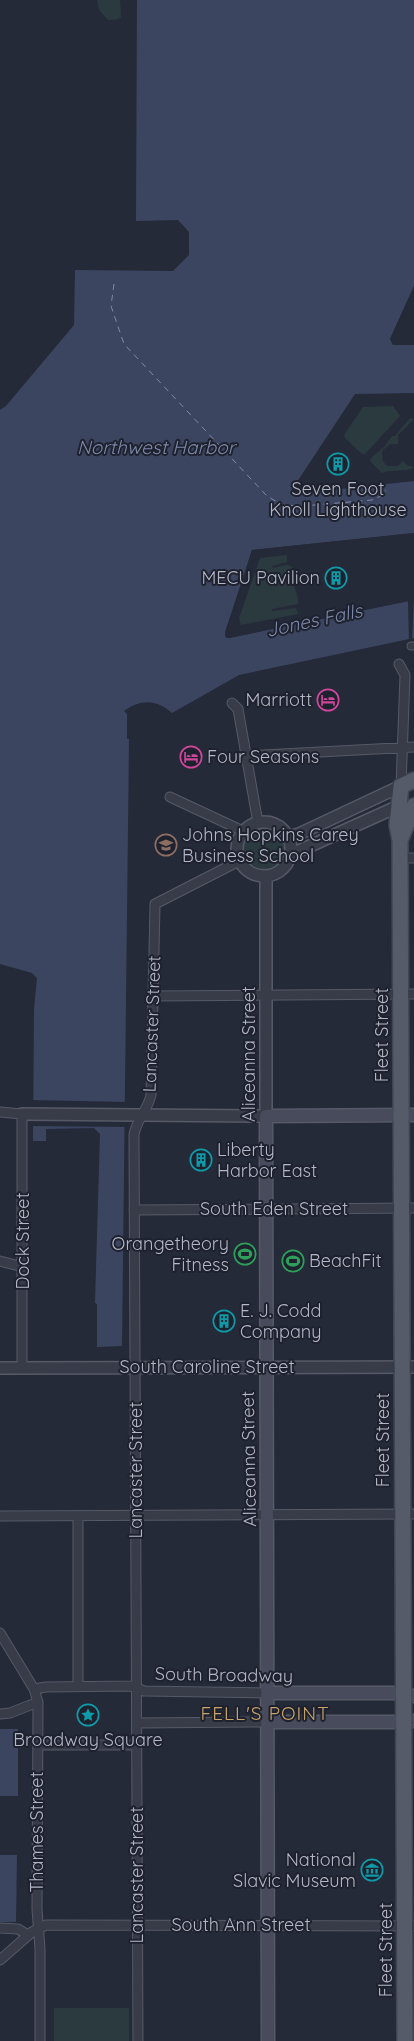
<svg xmlns="http://www.w3.org/2000/svg" width="414" height="2041" viewBox="0 0 414 2041" font-family="Quicksand,sans-serif">
<style>
.green{fill:#2b3a3e}
.water{fill:#3c4560}
.pier{fill:#252a39}
.lines{fill:none;stroke-linecap:round;stroke-linejoin:round}
.ferry{stroke:#7e89aa;stroke-width:1;stroke-dasharray:6 5;stroke-linecap:butt}
.pedestrian-casing{stroke:#565a67;stroke-width:9}
.minor-casing{stroke:#565a67;stroke-width:11}
.tertiary-casing{stroke:#565a67;stroke-width:14}
.secondary-casing{stroke:#565a67;stroke-width:15}
.primary-casing{stroke:#414552;stroke-width:18}
.pedestrian{stroke:#383c49;stroke-width:7}
.minor{stroke:#383c49;stroke-width:9}
.tertiary{stroke:#383c49;stroke-width:11}
.secondary{stroke:#474b5c;stroke-width:12}
.primary{stroke:#565b69;stroke-width:15}
.labels{text-anchor:middle;stroke-width:4;stroke-linejoin:round;paint-order:stroke}
.poi-label{font-size:18px;fill:#b4b7c5;stroke:#1e212e;text-anchor:start}
.street-label{font-size:18px;fill:#b4b7c5;stroke:#1e212e}
.water-label{font-size:19px;font-style:italic;fill:#7e89aa;stroke:#1e212e}
.neighbourhood-label{font-size:19px;letter-spacing:1px;fill:#c8a46c;stroke:#1e212e}
</style>
<rect width="100%" height="100%" fill="#252a39"/>
<path class="green" d="M97,0H120L121,17L118,19L108,20L99,10Z
M393,406L400,416L365,454H362L345,438L344,435L363,407Z
M410,418L414,419L398,435V444H390L382,451L383,461L387,466H398L403,461L408,466H411L414,468C404,472 393,469 382,473L371,462L370,459L385,446L392,436H395Z
M287,555V562L272,566L273,568C280,567 289,561 294,569C289,585 300,593 298,604L272,609V611L296,608L298,614L241,625L239,618L260,558Z
M242 849a22 22 0 1 1 44 0a22 22 0 1 1-44 0Z
M54,2008H129V2041H54Z"/>
<path class="water" d="M137,0H414V286L390,339L393,345H414V393L355,394L291,491L294,494L414,481V533L252,550L225,632L226,638H229L414,600V638L239,675L172,713C157,699 140,699 124,711L127,714V739H129L122,1346L97,1347V1304L95,1303L100,1134L94,1128L46,1129V1141H33L34,1009L37,978L32,973L0,964V410L6,406L74,325L75,270L173,271L189,255V232L178,220L136,221Z
M0,1729H18V1796H0Z
M0,1855H17L16,1922H0Z"/>
<path class="pier" d="M414,286V292L392,340L394,343L414,342V345H393L390,339Z
M414,533V535L254,552L227,632L229,636L414,597L412,640L409,641L408,601L229,638L225,636L252,550Z
M31,1100L128,1102L127,1127L32,1126Z"/>
<g class="lines">
<path class="ferry" d="M114,284L111,306L124,344L267,496L282,505L303,506L372,500L383,495L386,490"/>
<g class="pedestrian-casing">
<path id="pedestrian" d="M411,646H414"/>
</g>
<g class="minor-casing">
<path id="minor" d="M399,664L405,675L401,786
M232,703L238,709L258,823
M246,756L414,747
M170,797L243,831
M400,858H414
M154,996L414,994
M0,1112L22,1114V1368
M134,1210L414,1208
M0,1261L23,1267
M0,1516L414,1514
M78,1516V1686
M0,1633L34,1689L38,1702L37,1909L40,1949V2041
M34,1689L46,1687L131,1686L144,1691L267,1693
M0,1714L10,1713L38,1702
M137,1723L267,1722
M38,1745H137
M0,1928L18,1929L28,1935
M0,1960L32,1932L46,1925L414,1926
M138,2041L134,1135C136,1120 148,1110 151,1095L155,904L239,861"/>
</g>
<g class="tertiary-casing">
<path id="tertiary" d="M237 849a27 27 0 1 1 54 0a27 27 0 1 1-54 0Z
M288,837L299,834L401,786
M290,855L401,805
M22,1114L266,1116V876
M0,1368L414,1367"/>
</g>
<g class="secondary-casing">
<path id="secondary" d="M267,1693H394L414,1696
M267,1722H393L414,1721
M268,2041L266,1116L414,1115"/>
</g>
<g class="primary-casing">
<path id="primary" d="M401,838L414,806
M405,2041L400,840L397,825L401,786L414,780"/>
</g>
<use href="#pedestrian" class="pedestrian"/>
<use href="#minor" class="minor"/>
<use href="#tertiary" class="tertiary"/>
<use href="#secondary" class="secondary"/>
<use href="#primary" class="primary"/>
</g>
<defs>
<g id="building-ring" transform="scale(1.125)"><circle r="9.5" fill="#1e212e" stroke="#0f9aa8" stroke-width="1.5"/><path d="M-4-6H4V6H1V3H-1V6H-4ZM-2.5-4.3h1.7v1.8h-1.7ZM.8-4.3h1.7v1.8H.8ZM-2.5-1h1.7V.8h-1.7ZM.8-1h1.7V.8H.8Z" fill="#0f9aa8"/></g>
<g id="hotel-ring" transform="scale(1.125)"><circle r="9.5" fill="#1e212e" stroke="#d1479c" stroke-width="1.5"/><path d="M-6-4.5h1.5V1H6V5H4.5V3h-9V5H-6ZM-4 0a1.8 1.8 0 1 1 3.6 0ZM.5 0V-2.5h3Q6-2.5 6 0Z" fill="#d1479c"/></g>
<g id="university-ring" transform="scale(1.125)"><circle r="9.5" fill="#1e212e" stroke="#8d6e63" stroke-width="1.5"/><path d="M0-5L7-2L0 1L-7-2ZM-4 1L0 2.5L4 1V4Q0 6-4 4Z" fill="#8d6e63"/></g>
<g id="stadium-ring" transform="scale(1.125)"><circle r="9.5" fill="#1e212e" stroke="#2e9e5b" stroke-width="1.5"/><path d="M0-5a6.5 5 0 1 0 0 10a6.5 5 0 1 0 0-10ZM-3.5-1.8h7v3.6h-7Z" fill="#2e9e5b"/></g>
<g id="sight-ring" transform="scale(1.125)"><circle r="9.5" fill="#1e212e" stroke="#0f9aa8" stroke-width="1.5"/><path d="M0-6L1.8-2.2L6-1.7L2.9 1.2L3.7 5.4L0 3.3L-3.7 5.4L-2.9 1.2L-6-1.7L-1.8-2.2Z" fill="#0f9aa8"/></g>
<g id="museum-ring" transform="scale(1.125)"><circle r="9.5" fill="#1e212e" stroke="#0f9aa8" stroke-width="1.5"/><path d="M0-6L6-3V-2H-6V-3ZM-5-1h2V3h-2ZM-1-1h2V3h-2ZM3-1h2V3H3ZM-6 4H6V6H-6Z" fill="#0f9aa8"/></g>
</defs>
<g fill-rule="evenodd">
<use href="#building-ring" x="338" y="464"/>
<use href="#building-ring" x="336" y="578"/>
<use href="#hotel-ring" x="328" y="700"/>
<use href="#hotel-ring" x="191" y="757"/>
<use href="#university-ring" x="166" y="845"/>
<use href="#building-ring" x="201" y="1160"/>
<use href="#stadium-ring" x="245" y="1254"/>
<use href="#stadium-ring" x="293" y="1261"/>
<use href="#building-ring" x="224" y="1321"/>
<use href="#sight-ring" x="88" y="1715"/>
<use href="#museum-ring" x="372" y="1870"/>
</g>
<g class="labels">
<g class="poi-label">
<text x="338" y="495" text-anchor="middle">Seven Foot<tspan x="338" dy="21">Knoll Lighthouse</tspan></text>
<text x="320" y="584" text-anchor="end">MECU Pavilion</text>
<text x="312" y="706" text-anchor="end">Marriott</text>
<text x="207" y="763">Four Seasons</text>
<text x="182" y="841">Johns Hopkins Carey<tspan x="182" dy="21">Business School</tspan></text>
<text x="217" y="1156">Liberty<tspan x="217" dy="21">Harbor East</tspan></text>
<text x="229" y="1250" text-anchor="end">Orangetheory<tspan x="229" dy="21">Fitness</tspan></text>
<text x="309" y="1267">BeachFit</text>
<text x="240" y="1317">E. J. Codd<tspan x="240" dy="21">Company</tspan></text>
<text x="88" y="1746" text-anchor="middle">Broadway Square</text>
<text x="356" y="1866" text-anchor="end">National<tspan x="356" dy="21">Slavic Museum</tspan></text>
</g>
<g class="street-label">
<text transform="translate(152 1024) rotate(-88)" y="6">Lancaster Street</text>
<text transform="translate(382 1035) rotate(-90)" y="6">Fleet Street</text>
<text transform="translate(249 1054) rotate(-90)" y="6">Aliceanna Street</text>
<text x="274" y="1215">South Eden Street</text>
<text transform="translate(23 1241) rotate(-90)" y="6">Dock Street</text>
<text x="207" y="1373">South Caroline Street</text>
<text transform="translate(383 1440) rotate(-90)" y="6">Fleet Street</text>
<text transform="translate(249 1459) rotate(-91)" y="6">Aliceanna Street</text>
<text transform="translate(136 1470) rotate(-90)" y="6">Lancaster Street</text>
<text transform="translate(224 1675) rotate(1)" y="6">South Broadway</text>
<text transform="translate(37 1832) rotate(-90)" y="6">Thames Street</text>
<text transform="translate(137 1875) rotate(-90)" y="6">Lancaster Street</text>
<text x="241" y="1931">South Ann Street</text>
<text transform="translate(386 1950) rotate(-90)" y="6">Fleet Street</text>
</g>
<g class="water-label">
<text x="156" y="454">Northwest Harbor</text>
<text transform="translate(314 620) rotate(-12)" y="7">Jones Falls</text>
</g>
<g class="neighbourhood-label">
<text x="265" y="1720">FELL'S POINT</text>
</g>
</g>
</svg>
